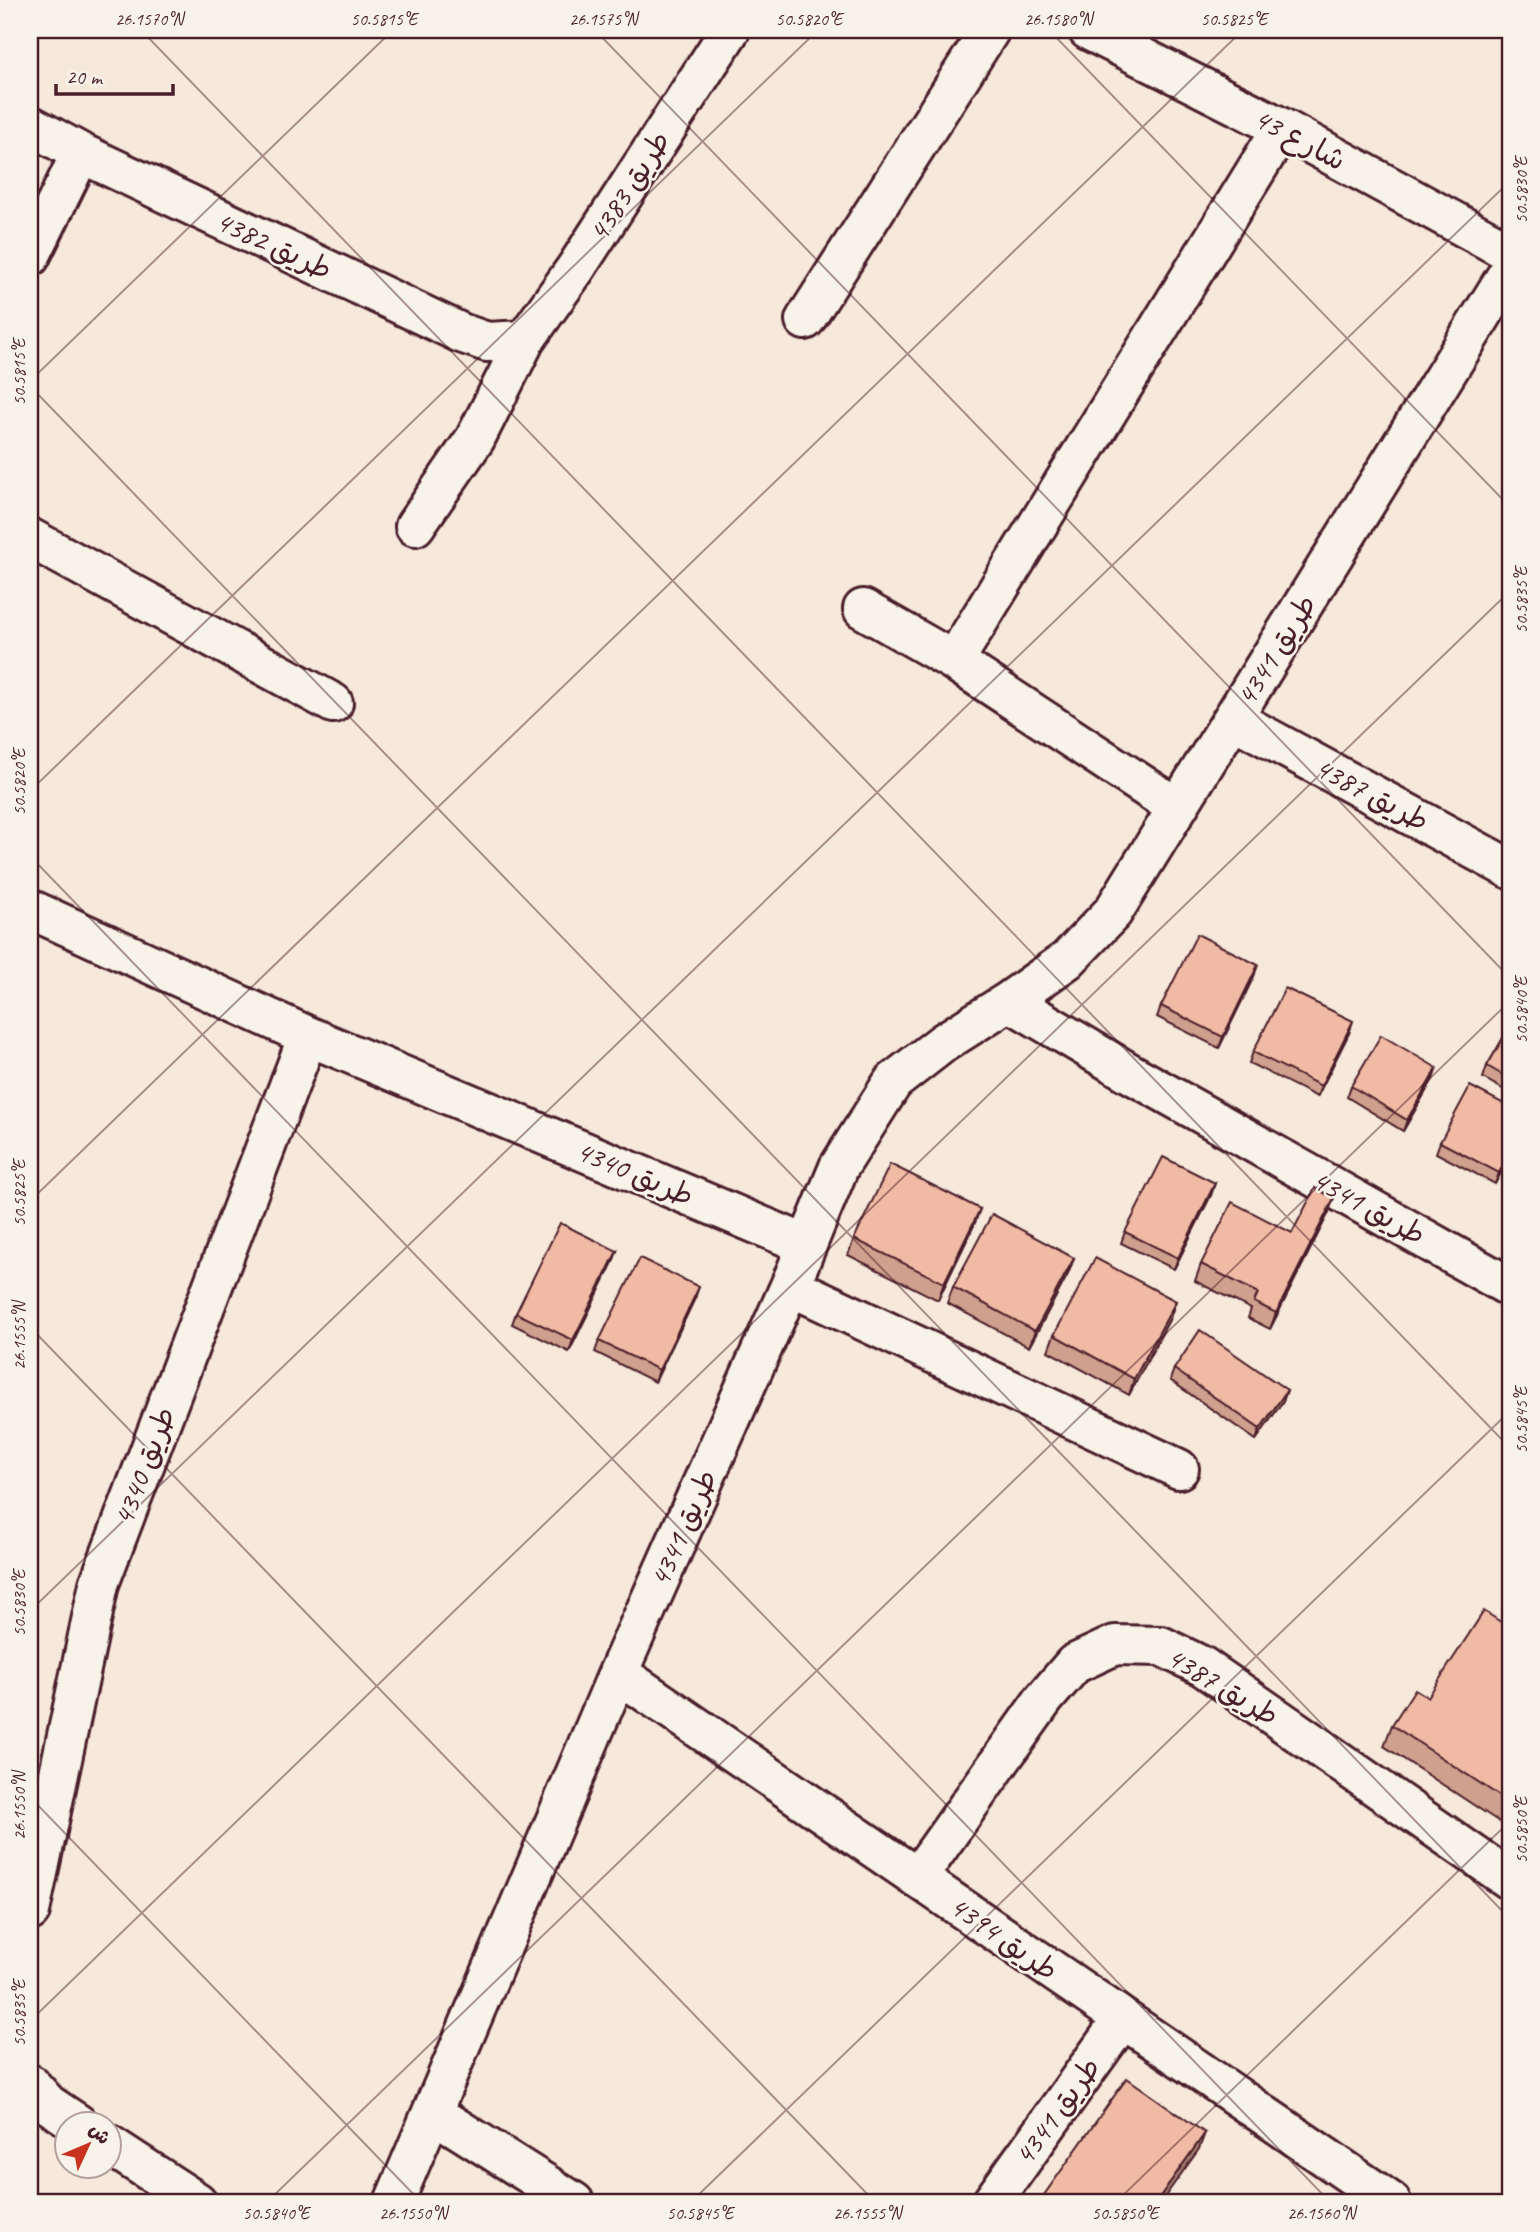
<svg xmlns="http://www.w3.org/2000/svg" width="1540" height="2232" viewBox="0 0 1540 2232" font-family="Caveat,'Playpen Sans Arabic',sans-serif">
<style>
.lines{fill:none;stroke-linecap:round;stroke-linejoin:round}
.street-casing{stroke:#4a1f2b;stroke-width:44}
.street{stroke:#f7f3e8;stroke-width:38}
.wall{fill:#cfa08d;stroke:#4a1f2b;stroke-width:2}
.shaded-wall{fill:#a98273;stroke:#4a1f2b;stroke-width:2}
.building{fill:#f1baa4;stroke:#4a1f2b;stroke-width:2}
.ticks{fill:none;stroke:#4a1f2b;stroke-width:2;stroke-opacity:0.45}
.labels{text-anchor:middle;stroke-width:5;stroke-linejoin:round;paint-order:stroke}
.street-label{font-size:30px;fill:#4a1f2b;stroke:#f7f3e8}
.neatline{fill:none;stroke:#4a1f2b;stroke-width:2.5}
.ticks-label{font-size:18px;text-anchor:middle;fill:#4a1f2b}
</style>
<rect width="100%" height="100%" fill="#f6e8da"/>
<filter id="ink" filterUnits="userSpaceOnUse"><feTurbulence type="fractalNoise" baseFrequency=".0143" numOctaves="2"/><feDisplacementMap in="SourceGraphic" scale="14" xChannelSelector="R" yChannelSelector="G"/><feConvolveMatrix kernelMatrix="1 2 1 2 8 2 1 2 1" color-interpolation-filters="sRGB"/></filter>
<g filter="url(#ink)">
<g class="lines">
<g class="street-casing">
<path id="street" d="M1088,30L1282,128L1510,252
M30,125L81,153L461,333L487,342L525,340
M30,257L81,153
M805,320L990,30
M415,526L475,439L525,340L576,268L730,30
M30,538L333,703
M863,609L954,661L1176,807
M954,661L1282,128
M1233,719L1510,869
M30,909L308,1036L807,1245
M1009,1001L1128,1072L1510,1287
M790,1286L1179,1469
M618,1673L1391,2202
M917,1878L1044,1699L1074,1664L1115,1645L1161,1646L1202,1666L1510,1880
M30,1911L99,1584L308,1036
M30,2084L48,2104L78,2124
M433,2113L574,2202
M108,2144L197,2202
M394,2202L618,1673L790,1286L839,1167L893,1082L943,1043L1009,1001L1067,960L1113,912L1510,270
M992,2202L1122,2020"/>
</g>
<use href="#street" class="street"/>
</g>
<path class="wall" d="M1254,976L1219,1048L1157,1017L1161,1006Z
M1510,1026V1093L1483,1078L1487,1066Z
M1349,1033L1317,1097L1249,1063L1253,1052Z
M1433,1079L1403,1131L1347,1097L1351,1086Z
M1440,1142L1510,1155L1495,1184L1436,1153Z
M1215,1183L1211,1195L1174,1269L1121,1243L1125,1232Z
M980,1209L974,1225L938,1300L848,1255L854,1239Z
M1328,1214L1270,1329L1248,1318L1251,1309L1195,1281L1201,1264L1292,1233Z
M617,1251L613,1262L569,1352L512,1324L516,1313Z
M1074,1258L1068,1274L1029,1347L947,1303L953,1287Z
M695,1298L655,1382L595,1352L599,1341Z
M1170,1318L1129,1395L1048,1351L1054,1335Z
M1174,1369L1287,1390L1283,1401L1256,1440L1170,1380Z
M1510,1628V1829L1384,1746L1392,1725L1428,1697Z"/>
<path class="shaded-wall" d="M1258,965L1254,976L1219,1048L1223,1037Z
M1353,1021L1349,1033L1317,1097L1321,1086Z
M1437,1068L1433,1079L1403,1131L1407,1120Z
M1510,1152V1155L1495,1184L1499,1173Z
M1215,1183L1211,1195L1174,1269L1178,1258Z
M1334,1198L1328,1214L1270,1329L1276,1313Z
M980,1209L974,1225L938,1300L944,1283Z
M617,1251L613,1262L569,1352L573,1340Z
M1074,1258L1068,1274L1029,1347L1035,1331Z
M699,1287L695,1298L655,1382L659,1370Z
M1176,1301L1170,1318L1129,1395L1134,1379Z
M1287,1390L1283,1401L1256,1440L1260,1429Z
M1205,2133L1199,2149L1161,2202H1156Z"/>
<path class="building" d="M1197,934L1258,965L1223,1037L1161,1006Z
M1285,988L1353,1021L1321,1086L1253,1052Z
M1510,1026V1079L1487,1066Z
M1381,1035L1437,1068L1407,1120L1351,1086Z
M1470,1086L1510,1107V1152L1499,1173L1440,1142Z
M1163,1157L1215,1183L1178,1258L1125,1232Z
M890,1164L980,1209L944,1283L854,1239Z
M1315,1188L1334,1198L1276,1313L1254,1302L1258,1293L1201,1264L1232,1202L1292,1233Z
M992,1214L1074,1258L1035,1331L953,1287Z
M560,1223L617,1251L573,1340L516,1313Z
M640,1258L699,1287L659,1370L599,1341Z
M1095,1258L1176,1301L1134,1379L1054,1335Z
M1200,1330L1287,1390L1260,1429L1174,1369Z
M1484,1611L1510,1628V1803L1392,1725L1415,1689L1428,1697Z
M1127,2078L1205,2133L1156,2202H1039Z"/>
</g>
<path class="ticks" d="M141,30L1510,1448M595,30L1510,978M1049,30L1510,507M1504,30L1510,37M30,381L393,30M30,386L1510,1919M30,791L818,30M30,856L1330,2202M30,1201L1243,30M30,1327L875,2202M30,1611L1510,181M30,1797L421,2202M30,2021L1510,591M267,2202L1510,1001M691,2202L1510,1411M1116,2202L1510,1821"/>
<g class="labels">
<g class="street-label">
<text transform="translate(1300 139) rotate(28)" y="10">شارع 43</text>
<text transform="translate(629 186) rotate(-57)" y="10">طريق 4383</text>
<text transform="translate(274 245) rotate(25)" y="10">طريق 4382</text>
<text transform="translate(1276 650) rotate(-58)" y="10">طريق 4341</text>
<text transform="translate(1372 794) rotate(28)" y="10">طريق 4387</text>
<text transform="translate(635 1173) rotate(23)" y="10">طريق 4340</text>
<text transform="translate(1369 1207) rotate(29)" y="10">طريق 4341</text>
<text transform="translate(144 1466) rotate(-69)" y="10">طريق 4340</text>
<text transform="translate(683 1528) rotate(-66)" y="10">طريق 4341</text>
<text transform="translate(1223 1686) rotate(31)" y="10">طريق 4387</text>
<text transform="translate(1004 1938) rotate(35)" y="10">طريق 4394</text>
<text transform="translate(1057 2111) rotate(-54)" y="10">طريق 4341</text>
</g>
</g>
<rect width="1540" height="2232" fill="none" stroke="#f7f3e8" stroke-width="77"/>
<g transform="translate(88 2145) rotate(46)"><circle r="33" fill="#f7f3e8" stroke="#b29e9c" stroke-width="2"/>
<path d="M0-5L12 26L0 18L-12 26Z" fill="#c8321e"/>
<text y="-10" font-size="19" font-weight="bold" text-anchor="middle" fill="#4a1f2b">ش</text>
</g>
<path d="M56 84v10h117v-10" fill="none" stroke="#4a1f2b" stroke-width="3.5"/>
<text x="66" y="84" font-size="21" fill="#4a1f2b" stroke="#f7f3e8" stroke-width="5" paint-order="stroke">20 m</text>
<rect x="38" y="38" width="1464" height="2156" class="neatline"/>
<g class="ticks-label">
<text x="149" y="25">26.1570°N</text>
<text x="384" y="25">50.5815°E</text>
<text x="603" y="25">26.1575°N</text>
<text x="809" y="25">50.5820°E</text>
<text x="1058" y="25">26.1580°N</text>
<text x="1234" y="25">50.5825°E</text>
<text transform="translate(1521 190) rotate(-90)" y="6">50.5830°E</text>
<text transform="translate(19 372) rotate(-90)" y="6">50.5815°E</text>
<text transform="translate(1521 600) rotate(-90)" y="6">50.5835°E</text>
<text transform="translate(19 782) rotate(-90)" y="6">50.5820°E</text>
<text transform="translate(1521 1010) rotate(-90)" y="6">50.5840°E</text>
<text transform="translate(19 1193) rotate(-90)" y="6">50.5825°E</text>
<text transform="translate(19 1336) rotate(-90)" y="6">26.1555°N</text>
<text transform="translate(1521 1420) rotate(-90)" y="6">50.5845°E</text>
<text transform="translate(19 1603) rotate(-90)" y="6">50.5830°E</text>
<text transform="translate(19 1806) rotate(-90)" y="6">26.1550°N</text>
<text transform="translate(1521 1830) rotate(-90)" y="6">50.5850°E</text>
<text transform="translate(19 2013) rotate(-90)" y="6">50.5835°E</text>
<text x="276" y="2219">50.5840°E</text>
<text x="413" y="2219">26.1550°N</text>
<text x="700" y="2219">50.5845°E</text>
<text x="867" y="2219">26.1555°N</text>
<text x="1125" y="2219">50.5850°E</text>
<text x="1321" y="2219">26.1560°N</text>
</g>
</svg>
